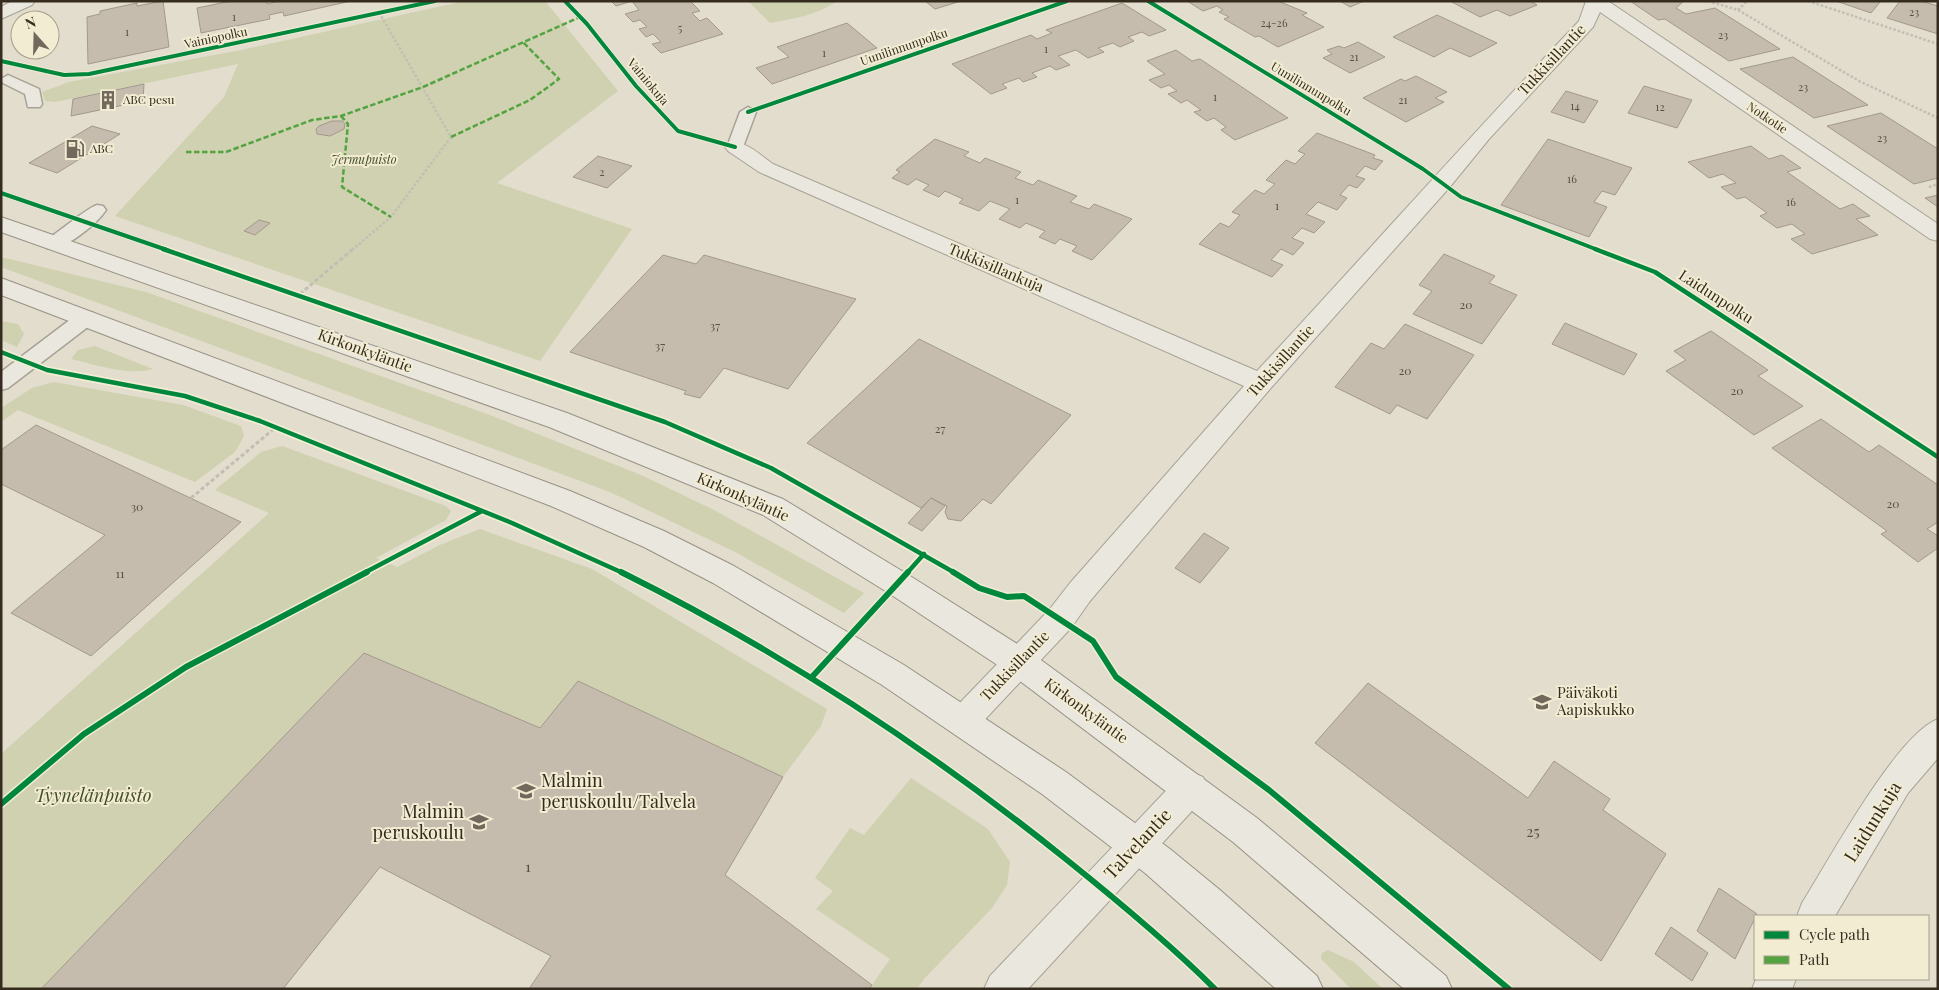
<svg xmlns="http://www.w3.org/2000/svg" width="1939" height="990" viewBox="0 0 1939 990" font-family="'Playfair Display',serif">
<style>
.green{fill:#cfd1b0}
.building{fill:#c5bcae;stroke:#a2998c}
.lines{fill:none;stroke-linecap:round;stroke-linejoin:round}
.service-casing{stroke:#a7a296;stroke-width:3}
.minor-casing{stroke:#a7a296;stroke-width:2}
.tertiary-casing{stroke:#a7a296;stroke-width:2}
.secondary-casing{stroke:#979185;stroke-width:2}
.path-far1{stroke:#c3beb5;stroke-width:2.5;stroke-dasharray:2.5 2;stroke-linecap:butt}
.path{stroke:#c3beb5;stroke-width:3;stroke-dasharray:4 2.5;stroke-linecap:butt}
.service{fill:#eae7de;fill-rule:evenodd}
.minor{fill:#eae7de;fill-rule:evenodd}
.tertiary{fill:#eae7de;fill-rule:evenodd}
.secondary{fill:#eae7de;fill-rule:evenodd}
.quiet{stroke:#53a441;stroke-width:2.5;stroke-dasharray:5.5 2.5;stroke-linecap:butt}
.cycleway-far2-casing{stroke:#f2ecd3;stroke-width:6}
.cycleway-far1-casing{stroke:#f2ecd3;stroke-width:8}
.cycleway-casing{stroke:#f2ecd3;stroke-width:9}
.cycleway-far2{stroke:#00873e;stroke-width:4}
.cycleway-far1{stroke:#00873e;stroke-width:4.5}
.cycleway{stroke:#00873e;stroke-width:6}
.labels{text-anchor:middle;stroke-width:4;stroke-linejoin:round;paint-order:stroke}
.far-number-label{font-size:11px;fill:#594f43}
.far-street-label{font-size:12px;fill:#352b1f;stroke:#f2ecd3}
.far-poi-label{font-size:12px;fill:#352b1f;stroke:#f2ecd3;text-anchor:start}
.far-park-label{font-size:12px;font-style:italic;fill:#424f27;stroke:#f2ecd3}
.number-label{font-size:12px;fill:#594f43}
.street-label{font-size:15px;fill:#352b1f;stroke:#f2ecd3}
.poi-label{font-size:15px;fill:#352b1f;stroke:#f2ecd3;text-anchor:start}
.near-number-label{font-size:15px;fill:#594f43}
.near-poi-label{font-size:18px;fill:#352b1f;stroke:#f2ecd3;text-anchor:start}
.near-park-label{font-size:18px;font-style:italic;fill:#424f27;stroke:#f2ecd3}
.near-street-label{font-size:18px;fill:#352b1f;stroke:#f2ecd3}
</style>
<rect width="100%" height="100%" fill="#e2ddcc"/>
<path class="green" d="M465,1H545L618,91L497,183L632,229L540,361L115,216L224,97L238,64L55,102L45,101L42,92L69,82L241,50Z
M748,1H836V2C816,15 793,19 770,23Z
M1,257L146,292L487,414L641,475L714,510L864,593L844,613L737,553L610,492L1,267Z
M1,321L18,324L24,334L17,347L1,340Z
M95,346L153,369C128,376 96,365 71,359L78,350Z
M54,382L183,405L241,426L244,436L235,452L195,482L18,410L1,422V408L32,388Z
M282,446L446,506L451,511L446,520L376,558L397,567L440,545L480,529L592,569L827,709L821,726L783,777L579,681L540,728L364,653L41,989H1V754L269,513L215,490L261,452Z
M911,778L988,829L1010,862L1007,885L992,908L924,979L917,989H869L890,959L816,909L833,891L815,878L850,828L864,835Z
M1328,950L1354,962L1383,989H1351L1321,959L1322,953Z"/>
<path class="building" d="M163,1L169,47L88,64L87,17L100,14V11L137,3V6Z
M231,1H266L267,4L278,1H351L284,16L283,12L269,15L270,19L201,33L197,8Z
M611,1H690L700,11L692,13L700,21L707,18L723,34L661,53L652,44L661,42L653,34L646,37L639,29L647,27L640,20L633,22L625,14L639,10L632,1L616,6Z
M925,1H961L935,9Z
M1187,1H1278L1307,13L1302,15L1324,27L1278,47L1259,36L1255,37L1224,19L1229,17L1219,12L1223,10L1217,6L1203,11Z
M1340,1H1364L1350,7Z
M1450,1H1530L1537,5L1510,16L1497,10L1480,17Z
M1630,1H1684L1676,8L1686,14L1715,8L1780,49L1729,61L1665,19L1658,20Z
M1836,1H1881L1871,13Z
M1900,1H1921L1938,6V34L1887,18Z
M1122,3L1166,30L1149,36L1142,32L1128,37L1134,41L1120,47L1113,43L1098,48L1104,52L1088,58L1076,50L1058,56L1070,65L1056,70L1050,66L1032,73L1037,77L1023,82L1019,78L1002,84L1007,88L991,94L952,64L1031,35L1037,39L1052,33L1046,30Z
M1437,15L1497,43L1470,57L1450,48L1434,57L1393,37Z
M847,23L877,48L772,84L756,68L789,57L777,47Z
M1358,42L1385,57L1350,73L1323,58L1332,54L1327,50L1339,46L1344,48Z
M1176,50L1192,61L1200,59L1288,118L1235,140L1221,130L1226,127L1214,118L1207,121L1194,112L1201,110L1187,100L1181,103L1168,94L1177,91L1169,85L1161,88L1149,80L1165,74L1147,61Z
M1793,57L1868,105L1814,118L1740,69Z
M1416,76L1447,92L1435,98L1444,102L1406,122L1363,98L1401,79L1405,81Z
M144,84L143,101L71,116L73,99Z
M1644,86L1692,100L1677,128L1628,113Z
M1566,91L1598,101L1584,123L1551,112Z
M1881,113L1938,149V178L1914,184L1827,126Z
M332,121H342L345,124L344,129L330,136L317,134L316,129L319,126Z
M92,126L120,134L57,173L29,163Z
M1317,133L1375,155L1373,158L1383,161L1375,170L1365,166L1356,176L1365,179L1357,188L1349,185L1340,195L1347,198L1337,210L1318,202L1306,214L1325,222L1314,233L1302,228L1292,238L1304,243L1293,255L1281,249L1271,260L1283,265L1272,277L1199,244L1220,223L1229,227L1240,215L1232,212L1255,190L1264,194L1275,184L1266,180L1286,160L1295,164L1305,154L1298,151Z
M935,139L969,152L964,156L980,163L985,158L1021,172L1015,178L1033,185L1038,180L1077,196L1070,202L1089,209L1094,204L1132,219L1092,260L1072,251L1077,246L1060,239L1055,244L1039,237L1045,231L1026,223L1020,228L999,219L1010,209L990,201L979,211L959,203L963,199L945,191L939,197L923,190L929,185L916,179L908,185L892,178L900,172L896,170Z
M1548,139L1632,168L1615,195L1602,191L1594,202L1607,207L1589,237L1501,205Z
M1751,146L1769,159L1782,155L1801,168L1787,172L1840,209L1853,204L1870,216L1856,219L1878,235L1812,254L1791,239L1805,234L1792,224L1777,228L1760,216L1767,213L1745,197L1737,199L1721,187L1736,183L1723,174L1709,178L1688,162Z
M598,156L632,166L607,188L573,177Z
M1938,195V207L1925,198Z
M259,220L270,223L255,235L244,231Z
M1444,254L1495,276L1489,283L1517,295L1482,344L1413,314L1432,291L1419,285Z
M663,255L696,264L704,255L856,299L788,389L724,368L700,398L684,394L686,391L570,352Z
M1565,323L1637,354L1624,375L1552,344Z
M1405,324L1474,355L1427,419L1397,405L1390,414L1335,387L1371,343L1384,349Z
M1711,331L1768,370L1758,376L1803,406L1754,435L1666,371L1686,360L1674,351Z
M919,339L1071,415L991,504L983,499L961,521L948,519L945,512L947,506L931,498L921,508L807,443Z
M1821,419L1869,452L1879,445L1938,485V522L1927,529L1938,536V548L1918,562L1881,534L1887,531L1772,448Z
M36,425L241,522L91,656L11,613L105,535L1,484V450Z
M931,498L945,506L922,531L908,523Z
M1204,533L1229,548L1200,583L1175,568Z
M364,653L540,728L578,681L783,777L725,875L872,985L869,989H529L551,956L380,867L283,989H41Z
M1368,683L1528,798L1554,761L1610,799L1603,810L1666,854L1601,961L1315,743Z
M1719,888L1757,914L1735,959L1697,931Z
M1671,927L1708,953L1692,981L1655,954Z"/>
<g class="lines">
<g class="service-casing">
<path id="service" d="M8,75L39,89L42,104L40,107H28L25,94L3,83L1,79Z
M748,107L756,112L743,147L741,151H729L727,147L740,112Z
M97,205L103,206L106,210C97,224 63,252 47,248L44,244L47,240C57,233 89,207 97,205Z
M86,311L93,313L96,318L93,323L8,388L1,390V372L79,313Z"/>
</g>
<g class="minor-casing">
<path id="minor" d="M1586,1H1608L1938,224V241L1930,239L1600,12L1593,27L1489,139L1449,188L1270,389L1090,601L1071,628L975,730L964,735L953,730L948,720L953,710L1049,610L1070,583L1244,386L759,172L728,151L725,147L728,143C744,139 760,155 773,164L1257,371C1365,255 1470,136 1579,21Z
M1938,719V758L1908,793L1835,916H1797L1802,903C1828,862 1896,735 1938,719Z
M1191,772L1203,777L1208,788L1203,799L1028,989H984L990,976L1179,777Z
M1756,979H1796L1792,989H1752Z"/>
</g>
<g class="tertiary-casing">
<path id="tertiary" d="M12,1H35L32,5L1,19V7Z"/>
</g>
<g class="secondary-casing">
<path id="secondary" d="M1,217L567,413L783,499L907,574L1030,652L1257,818L1446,976L1452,989H1404L1233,842L1008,672L887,592L763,515L549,427L1,232Z
M1,278L570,491L664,531L734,566L904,665L1066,772L1170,849L1220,890L1317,976L1323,989H1276L1145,873L1042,794L882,685L713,583L644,547L551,506L1,295Z"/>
</g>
<path class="path-far1" d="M1708,1L1738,10L1859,81L1938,118
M1808,1L1938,44
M1738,10L1747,1
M1929,187L1938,184
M352,250L391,217L451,137L380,14"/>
<path class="path" d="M300,294L353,249
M191,498L275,428"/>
<use href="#service" class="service"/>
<use href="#minor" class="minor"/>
<use href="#tertiary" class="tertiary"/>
<use href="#secondary" class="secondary"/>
<path class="quiet" d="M341,116L348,124L342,187L391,217
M451,137L530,100L559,79L523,42
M186,152H226L312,120L341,116L423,87L580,17"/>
<g class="cycleway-far2-casing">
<path id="cycleway-far2" d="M565,1L587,24L636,86L678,131L735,147
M1148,1L1423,169L1461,197L1598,250
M1,61L64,75L89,74L435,1
M748,112L1067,1
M1,193L167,250"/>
</g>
<g class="cycleway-far1-casing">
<path id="cycleway-far1" d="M163,249L665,422L771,468L955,573
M1595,249L1655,272L1938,457
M1,352L47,370L185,396L260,421L512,523L623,573
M364,573L482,511
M907,573L924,554"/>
</g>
<g class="cycleway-casing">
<path id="cycleway" d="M621,572C780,651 928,748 1067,860C1118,901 1169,943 1215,989
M953,572L979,588L1007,597L1024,596L1093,641L1116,677L1269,790L1509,989
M811,678L908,572
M1,804L84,734L186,667L367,572"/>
</g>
<use href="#cycleway-far2" class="cycleway-far2"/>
<use href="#cycleway-far1" class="cycleway-far1"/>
<use href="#cycleway" class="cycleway"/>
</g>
<defs>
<g id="building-bare" transform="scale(1.5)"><path d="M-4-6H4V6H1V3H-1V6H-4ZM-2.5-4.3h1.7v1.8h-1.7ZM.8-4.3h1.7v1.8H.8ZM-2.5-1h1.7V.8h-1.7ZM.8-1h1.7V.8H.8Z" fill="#72695c" stroke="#f2ecd3" stroke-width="2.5" paint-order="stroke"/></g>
<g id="fuel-bare" transform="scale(1.5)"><path d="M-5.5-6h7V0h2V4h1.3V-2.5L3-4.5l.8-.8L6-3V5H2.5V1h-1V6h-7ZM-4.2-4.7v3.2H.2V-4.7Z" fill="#72695c" stroke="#f2ecd3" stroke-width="2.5" paint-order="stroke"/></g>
<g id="school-bare" transform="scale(1.5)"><path d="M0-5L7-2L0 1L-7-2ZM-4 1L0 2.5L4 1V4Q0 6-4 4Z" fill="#72695c" stroke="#f2ecd3" stroke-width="2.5" paint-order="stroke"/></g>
</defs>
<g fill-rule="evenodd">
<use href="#building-bare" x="108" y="100"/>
<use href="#fuel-bare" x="75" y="149"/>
<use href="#school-bare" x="1542" y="702"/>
<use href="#school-bare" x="526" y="791"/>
<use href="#school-bare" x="479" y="822"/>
</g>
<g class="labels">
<g class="far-number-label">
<text x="1914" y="16">23</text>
<text x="234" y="21">1</text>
<text x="1274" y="27">24-26</text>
<text x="680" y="32">5</text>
<text x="127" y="36">1</text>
<text x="1723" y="39">23</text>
<text x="1046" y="53">1</text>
<text x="824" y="57">1</text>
<text x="1354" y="61">21</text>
<text x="1803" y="91">23</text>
<text x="1215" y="101">1</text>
<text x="1403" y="104">21</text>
<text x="1575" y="110">14</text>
<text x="1660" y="111">12</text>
<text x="1882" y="142">23</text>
<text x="602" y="176">2</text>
<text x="1572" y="183">16</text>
<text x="1017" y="204">1</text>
<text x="1791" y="206">16</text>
<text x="1277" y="210">1</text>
</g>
<g class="far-street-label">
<text transform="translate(216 38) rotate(-12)" y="4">Vainiopolku</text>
<text transform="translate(904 47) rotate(-19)" y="4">Uunilinnunpolku</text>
<text transform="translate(648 82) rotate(50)" y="4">Vainiokuja</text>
<text transform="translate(1311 89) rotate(31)" y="4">Uunilinnunpolku</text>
<text transform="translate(1767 118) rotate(34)" y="4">Notkotie</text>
</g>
<g class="far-poi-label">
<text x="123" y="104">ABC pesu</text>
<text x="90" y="153">ABC</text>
</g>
<g class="far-park-label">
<text x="364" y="164">Jermupuisto</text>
</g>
<g class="number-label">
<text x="1466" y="309">20</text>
<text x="715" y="330">37</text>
<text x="660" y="350">37</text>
<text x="1405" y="375">20</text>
<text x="1737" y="395">20</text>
<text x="940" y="433">27</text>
<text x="1893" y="508">20</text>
<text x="137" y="511">30</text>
<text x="120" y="578">11</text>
</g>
<g class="street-label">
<text transform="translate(1552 60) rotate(-47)" y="5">Tukkisillantie</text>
<text transform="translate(996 268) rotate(23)" y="5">Tukkisillankuja</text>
<text transform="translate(1716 297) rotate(33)" y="5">Laidunpolku</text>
<text transform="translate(365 351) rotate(20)" y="5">Kirkonkyläntie</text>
<text transform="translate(1281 361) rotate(-48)" y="5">Tukkisillantie</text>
<text transform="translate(743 497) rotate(24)" y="5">Kirkonkyläntie</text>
<text transform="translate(1015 666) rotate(-46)" y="5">Tukkisillantie</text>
<text transform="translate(1086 711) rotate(36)" y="5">Kirkonkyläntie</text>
</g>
<g class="poi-label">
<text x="1557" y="698">Päiväkoti<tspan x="1557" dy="17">Aapiskukko</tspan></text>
</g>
<g class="near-number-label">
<text x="1533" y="837">25</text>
<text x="528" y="872">1</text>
</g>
<g class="near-poi-label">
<text x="541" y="787">Malmin<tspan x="541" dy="21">peruskoulu/Talvela</tspan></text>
<text x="464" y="818" text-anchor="end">Malmin<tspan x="464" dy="21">peruskoulu</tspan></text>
</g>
<g class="near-park-label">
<text x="93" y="802">Tyynelänpuisto</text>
</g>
<g class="near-street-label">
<text transform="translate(1873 822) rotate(-58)" y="6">Laidunkuja</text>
<text transform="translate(1138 844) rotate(-47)" y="6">Talvelantie</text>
</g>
</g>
<rect width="1939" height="990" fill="none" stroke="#352b1f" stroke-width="5"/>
<rect x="1754" y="915" width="175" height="65" fill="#f2ecd3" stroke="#a69f8b"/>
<rect x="1764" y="931" width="25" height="8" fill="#00873e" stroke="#a69f8b"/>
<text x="1799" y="940" font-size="15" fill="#352b1f">Cycle path</text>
<rect x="1764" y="956" width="25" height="8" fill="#53a441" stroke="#a69f8b"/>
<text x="1799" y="965" font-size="15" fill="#352b1f">Path</text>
<g transform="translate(35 35) rotate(340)"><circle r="24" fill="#f2ecd3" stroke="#a69f8b"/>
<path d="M0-4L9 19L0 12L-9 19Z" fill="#72695c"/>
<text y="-8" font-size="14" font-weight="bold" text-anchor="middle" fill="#352b1f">N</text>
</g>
</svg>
